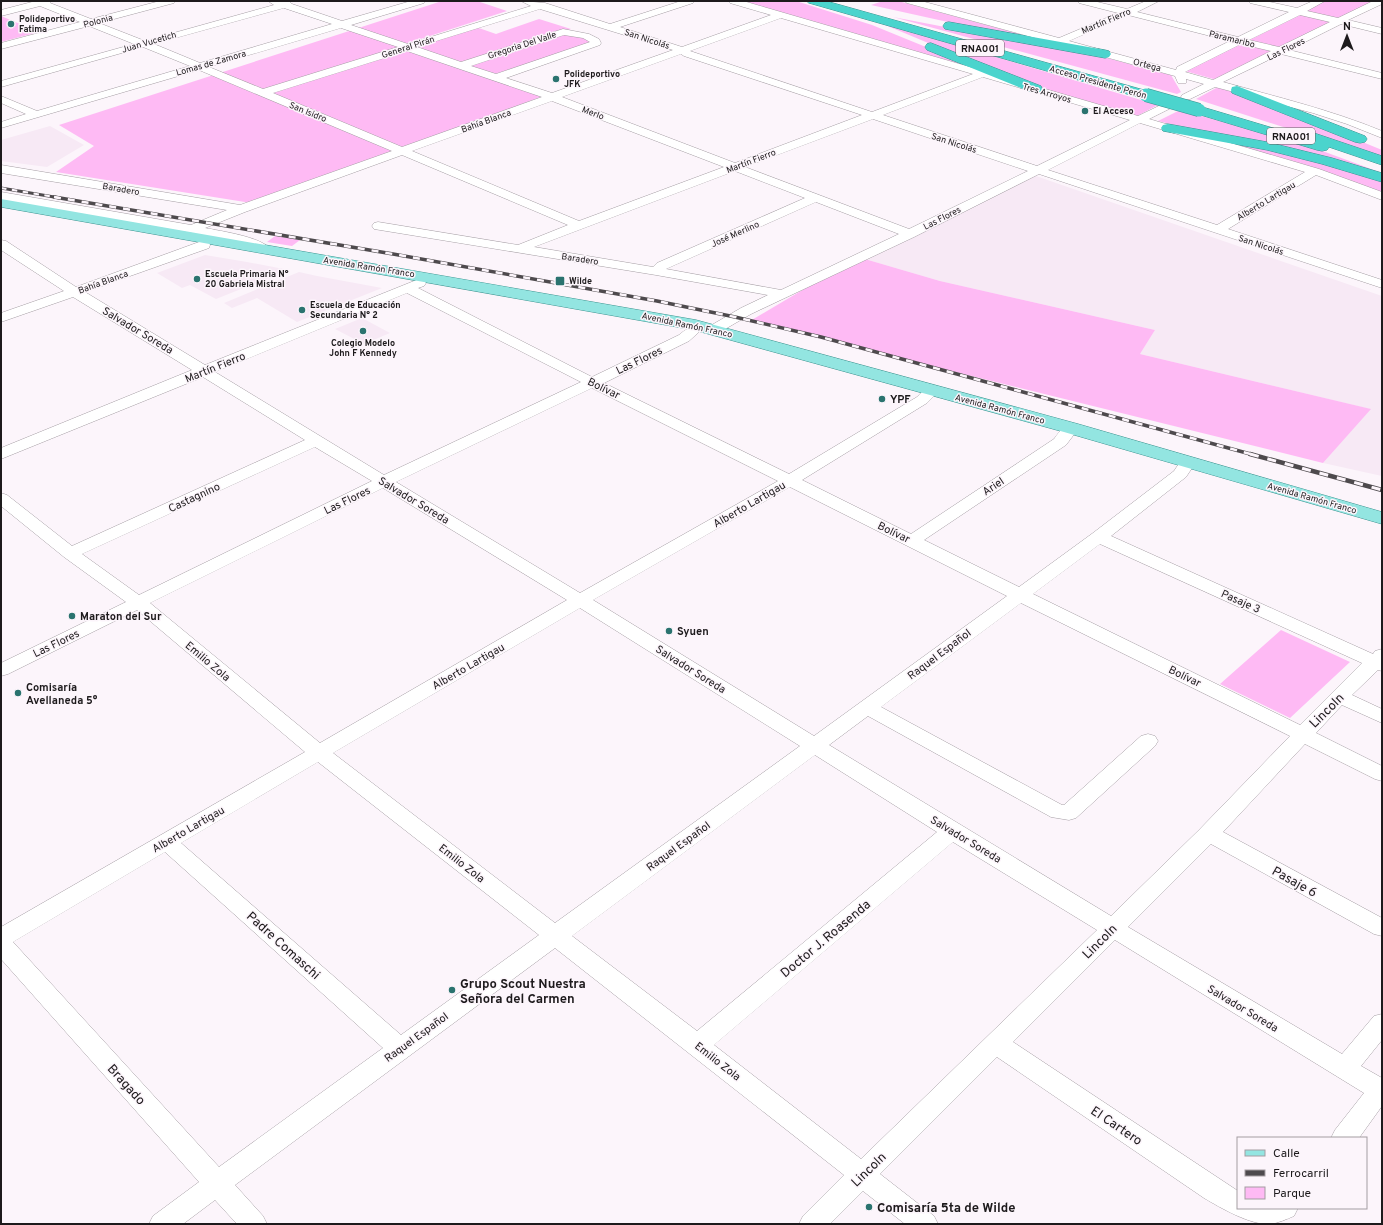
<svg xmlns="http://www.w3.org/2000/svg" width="1383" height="1225" viewBox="0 0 1383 1225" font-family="Overpass,sans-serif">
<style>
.built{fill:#f7e9f5}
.green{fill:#febaf4}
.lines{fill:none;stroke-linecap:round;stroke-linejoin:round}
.minor-casing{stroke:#a59ea4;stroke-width:1}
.major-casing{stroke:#3b938f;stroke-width:1}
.highway-casing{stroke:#3b938f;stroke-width:1}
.minor{fill:#fff;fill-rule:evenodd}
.major{fill:#93e5e1;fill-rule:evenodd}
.highway{fill:#4bd4cd;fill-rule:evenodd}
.rail-far2-casing{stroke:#4e4a4d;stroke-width:3}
.rail-far1-casing{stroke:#4e4a4d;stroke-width:3.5}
.rail-casing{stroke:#4e4a4d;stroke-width:4.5}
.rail-far2{stroke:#fcf5fb;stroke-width:2;stroke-dasharray:5.5;stroke-linecap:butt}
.rail-far1{stroke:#fcf5fb;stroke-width:2.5;stroke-dasharray:7;stroke-linecap:butt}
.rail{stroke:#fcf5fb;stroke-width:3;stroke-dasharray:9;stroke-linecap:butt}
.highway-bridge-casing{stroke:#3b938f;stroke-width:14;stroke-linecap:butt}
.highway-bridge{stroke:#4bd4cd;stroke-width:13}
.poi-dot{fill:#2a736f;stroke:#fcf5fb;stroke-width:1.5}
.labels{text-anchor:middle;stroke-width:3;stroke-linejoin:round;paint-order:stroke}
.far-poi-label{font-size:9px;font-weight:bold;fill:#1d1a1c;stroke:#fcf5fb;text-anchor:start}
.far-street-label{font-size:9px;fill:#1d1a1c;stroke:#fcf5fb}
.shield{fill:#fcf5fb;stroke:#605c5f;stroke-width:1}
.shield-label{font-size:10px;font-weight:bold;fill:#1d1a1c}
.street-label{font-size:11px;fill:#1d1a1c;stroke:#fcf5fb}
.poi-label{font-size:11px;font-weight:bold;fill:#1d1a1c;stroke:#fcf5fb;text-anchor:start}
.near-street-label{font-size:13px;fill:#1d1a1c;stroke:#fcf5fb}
.near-poi-label{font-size:13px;font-weight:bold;fill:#1d1a1c;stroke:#fcf5fb;text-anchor:start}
</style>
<rect width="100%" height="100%" fill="#fcf5fb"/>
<path class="built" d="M50,126L84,145L47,167L1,161V140Z
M1033,175L1382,296V476L1323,463L1370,409L1140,354L1155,330L940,281L858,257Z
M205,255L247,262L289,270L216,299L190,285L182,288L157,273Z
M299,272L317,276L382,288L297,322L257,298L232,308L224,303Z
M362,318L390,333L364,344L335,329Z"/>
<path class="green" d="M442,1H477L507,11L402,45L546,95L257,204L56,172L94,146L59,125Z
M740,1H796L872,25L997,76Z
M883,1H898L1046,41L1039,42L871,5Z
M1326,1H1374L1339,19L1306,11Z
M1302,14L1335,22L1281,49L1247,41Z
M1,16L39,32L1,42Z
M893,17L1107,58L1171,75L1181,92L1177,94Z
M539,19L571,29L461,63L415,46L476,27L496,34Z
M878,22L1158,105L1137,116L1031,86Z
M562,34L583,37L591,43L495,74L468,66Z
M1241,43L1273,51L1217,80L1185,71Z
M1218,87L1246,94L1382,150V159L1196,99Z
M1180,110L1309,146L1382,173V176L1158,121Z
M1222,141L1276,150L1382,181V193Z
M275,236L300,240L292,246L267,242Z
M858,257L940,281L1155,330L1140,354L1371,409L1323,463L750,321Z
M1281,630L1350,662L1290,718L1220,684Z"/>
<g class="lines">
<g class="minor-casing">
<path id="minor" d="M31,1H52L50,3L91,19L160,1H176L174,3L99,23L145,41L274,5L268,1L290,2L292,4L342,21L411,1H426L424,3L351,25L408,44L531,6L521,1L545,3L610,24L681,1H695L693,3L620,27L682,47L771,15L730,3L728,1H743L1138,116L1165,103H1173L1174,105L1173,107L1149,119L1319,169L1382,192V200L1316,175L1228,229L1382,280V288L1039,174L914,237L751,314L720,332L715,333L710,332L708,329L710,326L741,308L768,295L656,275L374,229L372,226L374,223L378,222L518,245L568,225L402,155L245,212L205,228C220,231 262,237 270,249L269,252L264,253L244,244L192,233L1,200V192L191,225L227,210L1,173V165L240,205L392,151L199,70L1,128V122L26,114L1,103V96L37,111L190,66L143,47L1,87V81L134,44L89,26L1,49V43L80,22L40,6L1,16V10L32,2ZM284,8L332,24L200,63L154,44ZM540,9L673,50L552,93L506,78L600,45L601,43L599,39L589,34L563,29L461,62L417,47ZM781,18L973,74L872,112L690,51ZM341,28L398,47L263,89L209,67ZM564,35L583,38L590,42L496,74L471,66ZM407,51L542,97L402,147L273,93ZM681,54L684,56L862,115L735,163L562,97ZM983,77L1130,120L1037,166L883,115ZM552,101L724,167L579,221L412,151ZM873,119L1028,171L909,229L745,167ZM1140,123L1305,172L1217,225L1048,170ZM735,171L805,198L657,263L653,267L534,247ZM816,202L899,234L781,290L666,269Z
M905,1H921L1059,38L1118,13L1079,3L1077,1H1093L1127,9L1146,1H1159L1137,12L1238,37L1289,12L1250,3L1248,1H1265L1297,8L1313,1H1325L1307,11L1338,18L1373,1H1382V4L1348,20L1382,28V34L1341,24L1289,50L1382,73V79L1281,54L1223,82C1277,97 1331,110 1382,131V138L1347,124L1313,113L1215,87L1190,99H1182L1181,97L1182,95L1204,84L1186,79V83H1178L1175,76L907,3ZM1128,15L1230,41L1177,67L1176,70L1069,41ZM1300,15L1330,22L1279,47L1249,40ZM1241,44L1271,51L1213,80L1185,72Z
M1,240L6,241L76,287L199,242H209L210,245L209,248L85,292L205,365L419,279L424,280L426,283L424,286L418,288L592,377L679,335C685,330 689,327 697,329L699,332L689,341L604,383L789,474L917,397C924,390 928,384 938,387L940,390L927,403L802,480L911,534L1054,439C1061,430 1065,422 1076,425L1079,428L1066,445L924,540L1019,587L1093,533L1174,471L1182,459L1188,457L1194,459L1196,462L1186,477L1111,536L1373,654L1375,651L1382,649V671L1378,670L1352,695L1382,709V723L1342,705L1316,733L1382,766V781L1375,779L1305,744L1223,832L1382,918V936L1374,934L1211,844L1128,927L1342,1054L1374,1016L1382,1014V1040L1361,1066L1382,1078V1106L1359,1138H1331L1335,1130L1364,1093L1115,940L1013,1042L1238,1191V1208H1298L1294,1216C1287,1219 1278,1223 1270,1224C1250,1225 1221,1208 1204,1198L997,1057L880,1174L934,1216L938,1224H905L863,1191L830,1224H799L803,1216L844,1175L555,948L235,1185L263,1216L267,1224H237L215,1200L183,1224H149L153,1216L199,1182L1,959V927L305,752L137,610L8,674L1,676V663L126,602L64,557L1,506V493L7,495L72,546L305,440L203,377L1,459V448L192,370L73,297L1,322V313L64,291L1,250ZM407,293L581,382L384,475L215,372ZM592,388L778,481L580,593L396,482ZM315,447L372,481L139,595L82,554ZM790,487L1007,596L814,736L593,600ZM383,488L567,600L320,743L150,603ZM1100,544L1362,663L1300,725L1033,594ZM1021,603L1290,736L1199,830L1111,916L829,745L868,716L1051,817L1069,820L1076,818L1155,746L1158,741L1155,736L1148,734L1141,736L1064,805H1062L881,707ZM580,608L800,746L555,923L333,753ZM815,755L937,832L697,1031L572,936ZM318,762L539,935L401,1035L181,843ZM953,842L1097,930L861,1159L714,1045ZM165,852L383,1048L219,1167L13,942Z"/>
</g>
<g class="major-casing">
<path id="major" d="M1,199L696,320L1078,424L1382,512V524L1064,432L694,330L1,207Z"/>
</g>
<g class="highway-casing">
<path id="highway" d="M807,1H826L1151,92L1153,95L1151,98H1141L809,3Z
M949,22L1105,50L1109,51L1111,54L1109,57L1105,58L945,29L943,26L945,23Z
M931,43L1041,86L1042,89L1041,92H1031L927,50L925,47L927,44Z
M1237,86L1365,136L1367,139L1365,142L1360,143L1355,142L1232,93L1231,90L1232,87Z
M1199,106L1303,137L1304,133L1309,132L1314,133L1382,156V165L1329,147L1327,150L1322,151L1317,150L1194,113L1192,110L1194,107Z
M1168,124L1267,142L1332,158L1382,173V182L1322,164L1267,150L1163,131L1161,128L1163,125Z"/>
</g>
<use href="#minor" class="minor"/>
<use href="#major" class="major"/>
<use href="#highway" class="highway"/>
<g class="rail-far2-casing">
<path id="rail-far2" d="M1,188L60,198"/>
</g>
<g class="rail-far1-casing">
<path id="rail-far1" d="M54,197L393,254L657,301L735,317L821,337L1254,455"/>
</g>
<g class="rail-casing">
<path id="rail" d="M1250,454L1382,490"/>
</g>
<use href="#rail-far2" class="rail-far2"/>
<use href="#rail-far1" class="rail-far1"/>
<use href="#rail" class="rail"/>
<g class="highway-bridge-casing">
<path id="highway-bridge" d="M1146,95L1199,110"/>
</g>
<use href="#highway-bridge" class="highway-bridge"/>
</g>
<g class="poi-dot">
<circle cx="11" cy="24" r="4"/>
<circle cx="556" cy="79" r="4"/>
<circle cx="1085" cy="111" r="4"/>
<circle cx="197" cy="279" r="4"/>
<rect x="555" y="276" width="10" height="10" rx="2"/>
<circle cx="302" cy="310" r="4"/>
<circle cx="363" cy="331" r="4"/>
<circle cx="882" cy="399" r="4"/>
<circle cx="72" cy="616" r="4"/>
<circle cx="669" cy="631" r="4"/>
<circle cx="18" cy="693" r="4"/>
<circle cx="452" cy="990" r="4"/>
<circle cx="869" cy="1207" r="4"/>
</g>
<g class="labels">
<g class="far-poi-label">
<text x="19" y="22">Polideportivo<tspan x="19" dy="10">Fatima</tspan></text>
<text x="564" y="77">Polideportivo<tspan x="564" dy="10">JFK</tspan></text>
<text x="1093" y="114">El Acceso</text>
<text x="205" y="277">Escuela Primaria N°<tspan x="205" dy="10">20 Gabriela Mistral</tspan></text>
<text x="569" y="284">Wilde</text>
<text x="310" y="308">Escuela de Educación<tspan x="310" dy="10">Secundaria N° 2</tspan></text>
<text x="363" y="346" text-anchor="middle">Colegio Modelo<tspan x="363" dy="10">John F Kennedy</tspan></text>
</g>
<g class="far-street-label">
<text transform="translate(98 21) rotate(-15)" y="3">Polonia</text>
<text transform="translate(1106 21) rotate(-23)" y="3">Martín Fierro</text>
<text transform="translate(647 39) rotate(18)" y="3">San Nicolás</text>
<text transform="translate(1232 39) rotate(14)" y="3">Paramaribo</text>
<text transform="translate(149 42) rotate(-16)" y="3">Juan Vucetich</text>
<text transform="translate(522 45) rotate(-18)" y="3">Gregoria Del Valle</text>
<text transform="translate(408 47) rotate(-18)" y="3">General Pirán</text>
<text transform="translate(1286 49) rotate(-26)" y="3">Las Flores</text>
<text transform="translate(211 63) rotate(-16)" y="3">Lomas de Zamora</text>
<text transform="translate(1147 65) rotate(15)" y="3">Ortega</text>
<text transform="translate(1098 82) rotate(16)" y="3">Acceso Presidente Perón</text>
<text transform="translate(1047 93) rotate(16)" y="3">Tres Arroyos</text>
<text transform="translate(308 112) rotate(22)" y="3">San Isidro</text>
<text transform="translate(593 113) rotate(21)" y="3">Merlo</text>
<text transform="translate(486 121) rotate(-20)" y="3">Bahía Blanca</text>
<text transform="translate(954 143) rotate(18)" y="3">San Nicolás</text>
<text transform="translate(751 161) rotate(-21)" y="3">Martín Fierro</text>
<text transform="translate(121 189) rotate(10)" y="3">Baradero</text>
<text transform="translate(1266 201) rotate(-31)" y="3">Alberto Lartigau</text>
<text transform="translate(942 218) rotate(-27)" y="3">Las Flores</text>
<text transform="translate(735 234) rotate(-24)" y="3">José Merlino</text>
<text transform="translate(1261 245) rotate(18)" y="3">San Nicolás</text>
<text transform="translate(580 259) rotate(9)" y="3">Baradero</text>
<text transform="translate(369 267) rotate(9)" y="3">Avenida Ramón Franco</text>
<text transform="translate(103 282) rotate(-20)" y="3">Bahía Blanca</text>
<text transform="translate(687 325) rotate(12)" y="3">Avenida Ramón Franco</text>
<text transform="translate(1000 409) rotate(15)" y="3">Avenida Ramón Franco</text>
<text transform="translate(1312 498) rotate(16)" y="3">Avenida Ramón Franco</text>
</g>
<g class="shield">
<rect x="956" y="40" width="48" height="16" rx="3"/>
<rect x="1267" y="128" width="48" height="16" rx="3"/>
</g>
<g class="shield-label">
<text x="980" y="52">RNA001</text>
<text x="1291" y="140">RNA001</text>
</g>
<g class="street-label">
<text transform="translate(138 330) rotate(31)" y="4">Salvador Soreda</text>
<text transform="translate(639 360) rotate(-26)" y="4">Las Flores</text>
<text transform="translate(215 367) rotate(-22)" y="4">Martín Fierro</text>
<text transform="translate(604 388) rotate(26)" y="4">Bolívar</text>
<text transform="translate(993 486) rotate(-34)" y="4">Ariel</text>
<text transform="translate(194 497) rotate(-25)" y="4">Castagnino</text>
<text transform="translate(347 500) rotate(-26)" y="4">Las Flores</text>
<text transform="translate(414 500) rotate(31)" y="4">Salvador Soreda</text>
<text transform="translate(749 504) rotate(-30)" y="4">Alberto Lartigau</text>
<text transform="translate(894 532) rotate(26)" y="4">Bolívar</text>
<text transform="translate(1241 601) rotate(24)" y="4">Pasaje 3</text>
<text transform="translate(56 643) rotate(-26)" y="4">Las Flores</text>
<text transform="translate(939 654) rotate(-37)" y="4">Raquel Español</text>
<text transform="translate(208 661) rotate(40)" y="4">Emilio Zola</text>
<text transform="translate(468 666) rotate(-30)" y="4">Alberto Lartigau</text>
<text transform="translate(691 669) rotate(32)" y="4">Salvador Soreda</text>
<text transform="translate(1185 676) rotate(26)" y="4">Bolívar</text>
<text transform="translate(188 829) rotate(-30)" y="4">Alberto Lartigau</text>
<text transform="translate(966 839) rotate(31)" y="4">Salvador Soreda</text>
<text transform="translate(678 846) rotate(-36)" y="4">Raquel Español</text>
<text transform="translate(462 863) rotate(38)" y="4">Emilio Zola</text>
<text transform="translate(1243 1008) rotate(31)" y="4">Salvador Soreda</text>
<text transform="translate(416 1037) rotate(-36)" y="4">Raquel Español</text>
<text transform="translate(718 1061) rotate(38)" y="4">Emilio Zola</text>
</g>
<g class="poi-label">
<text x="890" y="403">YPF</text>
<text x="80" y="620">Maraton del Sur</text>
<text x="677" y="635">Syuen</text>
<text x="26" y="691">Comisaría<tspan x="26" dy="13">Avellaneda 5°</tspan></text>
</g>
<g class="near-street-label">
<text transform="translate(1326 710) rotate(-45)" y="5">Lincoln</text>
<text transform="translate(1295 881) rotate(29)" y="5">Pasaje 6</text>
<text transform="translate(825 938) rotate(-40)" y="5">Doctor J. Roasenda</text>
<text transform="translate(1099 941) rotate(-45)" y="5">Lincoln</text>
<text transform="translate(284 945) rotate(42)" y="5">Padre Comaschi</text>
<text transform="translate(127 1084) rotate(48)" y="5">Bragado</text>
<text transform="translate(1117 1125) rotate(34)" y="5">El Cartero</text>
<text transform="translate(868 1169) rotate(-44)" y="5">Lincoln</text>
</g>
<g class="near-poi-label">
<text x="460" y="988">Grupo Scout Nuestra<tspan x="460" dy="15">Señora del Carmen</tspan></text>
<text x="877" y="1212">Comisaría 5ta de Wilde</text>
</g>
</g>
<rect width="1383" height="1225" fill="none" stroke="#1d1a1c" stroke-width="4"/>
<rect x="1237" y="1137" width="130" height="72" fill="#fcf5fb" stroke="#a39da2"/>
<rect x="1245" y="1150" width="20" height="6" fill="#93e5e1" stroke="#a39da2"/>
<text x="1273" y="1157" font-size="12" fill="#1d1a1c">Calle</text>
<rect x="1245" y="1170" width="20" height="6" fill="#4e4a4d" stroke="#a39da2"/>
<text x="1273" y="1177" font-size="12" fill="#1d1a1c">Ferrocarril</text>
<rect x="1245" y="1187" width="20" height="12" fill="#febaf4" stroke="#a39da2"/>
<text x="1273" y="1197" font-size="12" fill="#1d1a1c">Parque</text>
<g transform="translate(1347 36)" stroke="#fcf5fb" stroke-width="3" paint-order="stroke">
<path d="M0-3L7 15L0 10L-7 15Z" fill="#1d1a1c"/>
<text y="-6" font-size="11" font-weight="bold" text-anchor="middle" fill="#1d1a1c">N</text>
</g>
</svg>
